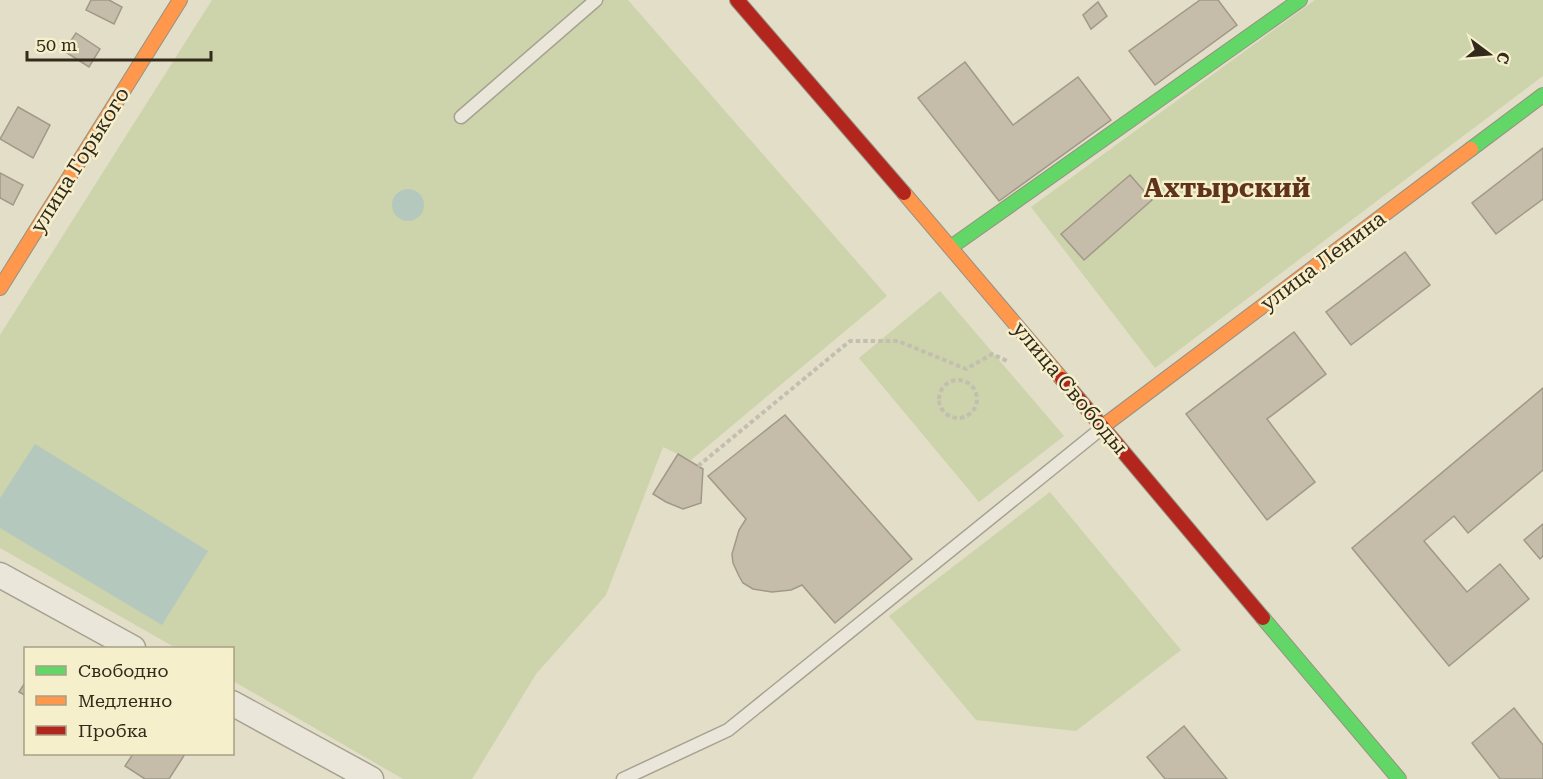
<svg xmlns="http://www.w3.org/2000/svg" width="1543" height="779" viewBox="0 0 1543 779" font-family="'Roboto Serif',serif">
<style>
.green{fill:#cdd3aa}
.water{fill:#b4c8be}
.building{fill:#c5bca9;stroke:#a19988;stroke-width:1.5}
.lines{fill:none;stroke-linecap:round;stroke-linejoin:round}
.lane-casing{stroke:#a6a292;stroke-width:15}
.street-casing{stroke:#a6a292;stroke-width:27}
.fast-casing{stroke:#969182;stroke-width:16}
.slow-casing{stroke:#969182;stroke-width:16}
.jam-casing{stroke:#969182;stroke-width:16}
.path{stroke:#c2bfb1;stroke-width:4;stroke-dasharray:4.5 3;stroke-linecap:butt}
.lane{stroke:#eae7da;stroke-width:12}
.street{stroke:#eae7da;stroke-width:24}
.fast{stroke:#63d668;stroke-width:14}
.slow{stroke:#ff974d;stroke-width:14}
.jam{stroke:#b3261e;stroke-width:14}
.labels{text-anchor:middle;stroke-width:5;stroke-linejoin:round;paint-order:stroke}
.street-label{font-size:21px;fill:#342a1b;stroke:#f5efcc}
.district-label{font-size:27px;font-weight:bold;fill:#60331b;stroke:#f5efcc}
</style>
<rect width="100%" height="100%" fill="#e2dec8"/>
<path class="green" d="M212,0H628L887,296L691,460L663,447L606,595L536,674L472,779H403L233,681L232,648H176L0,548V335Z
M1315,0H1543V76L1155,368L1031,207Z
M940,291L1064,436L979,502L859,358Z
M1050,492L1181,650L1076,731L976,720L889,616Z"/>
<path class="water" d="M392 205a16 16 0 1 1 32 0a16 16 0 1 1-32 0Z
M35,444L208,551L162,625L0,528V498Z"/>
<path class="building" d="M91,0H109L122,7L114,24L86,10Z
M1200,0H1218L1237,25L1155,85L1129,51Z
M1098,2L1107,16L1091,29L1083,15Z
M76,33L100,49L89,67L64,51Z
M965,62L1013,125L1078,77L1111,120L999,201L918,98Z
M18,107L50,125L33,158L0,139Z
M1543,148V199L1496,234L1472,203Z
M0,173L23,185L13,205L0,198Z
M1130,175L1152,200L1084,260L1061,234Z
M1405,252L1430,285L1351,345L1326,312Z
M1294,332L1326,374L1267,419L1315,482L1267,520L1186,414Z
M1543,388V470L1468,533L1454,516L1424,541L1467,592L1500,564L1529,599L1449,666L1352,548Z
M785,415L912,559L835,623L802,585L791,590L772,592L753,589L743,583L739,576L733,563L732,554L739,530L746,519L708,476Z
M678,454L703,469L701,503L683,509L666,502L653,494Z
M1543,524V556L1540,559L1524,540Z
M26,681V696L19,692Z
M1514,708L1543,745V779H1500L1472,743Z
M1184,726L1227,779H1165L1147,757Z
M133,754H185L169,779H145L125,766Z"/>
<g class="lines">
<g class="lane-casing">
<path id="lane" d="M461,117L596,0
M623,779L728,730L1102,428"/>
</g>
<g class="street-casing">
<path id="street" d="M0,575L133,648
M232,703L371,779"/>
</g>
<g class="fast-casing">
<path id="fast" d="M1471,149L1543,95
M951,247L1300,0
M1263,618L1399,779"/>
</g>
<g class="slow-casing">
<path id="slow" d="M904,193L1062,379
M0,288L180,0
M1102,427L1471,149"/>
</g>
<g class="jam-casing">
<path id="jam" d="M737,0L904,193
M1062,379L1263,618"/>
</g>
<path class="path" d="M939 399a19 19 0 1 1 38 0a19 19 0 1 1-38 0Z
M698,466L850,341H898L966,369L992,354L1007,361L1008,360"/>
<use href="#lane" class="lane"/>
<use href="#street" class="street"/>
<use href="#fast" class="fast"/>
<use href="#slow" class="slow"/>
<use href="#jam" class="jam"/>
</g>
<g class="labels">
<g class="street-label">
<text transform="translate(80 160) rotate(-58)" y="7">улица Горького</text>
<text transform="translate(1323 261) rotate(-37)" y="7">улица Ленина</text>
<text transform="translate(1070 388) rotate(50)" y="7">улица Свободы</text>
</g>
<g class="district-label">
<text x="1227" y="197">Ахтырский</text>
</g>
</g>
<rect x="24" y="647" width="210" height="108" fill="#f5efcc" stroke="#a8a085" stroke-width="1.5"/>
<rect x="36" y="666" width="30" height="9" fill="#63d668" stroke="#a8a085" stroke-width="1.5"/>
<text x="78" y="677" font-size="18" fill="#342a1b">Свободно</text>
<rect x="36" y="696" width="30" height="9" fill="#ff974d" stroke="#a8a085" stroke-width="1.5"/>
<text x="78" y="707" font-size="18" fill="#342a1b">Медленно</text>
<rect x="36" y="726" width="30" height="9" fill="#b3261e" stroke="#a8a085" stroke-width="1.5"/>
<text x="78" y="737" font-size="18" fill="#342a1b">Пробка</text>
<g transform="translate(1489 54) rotate(106)" stroke="#f5efcc" stroke-width="4.5" paint-order="stroke">
<path d="M0-4.5L10 22L0 15L-10 22Z" fill="#342a1b"/>
<text y="-9" font-size="16" font-weight="bold" text-anchor="middle" fill="#342a1b">С</text>
</g>
<path d="M27 51v9h184v-9" fill="none" stroke="#342a1b" stroke-width="3"/>
<text x="36" y="51" font-size="18" fill="#342a1b" stroke="#f5efcc" stroke-width="4.5" paint-order="stroke">50 m</text>
</svg>
